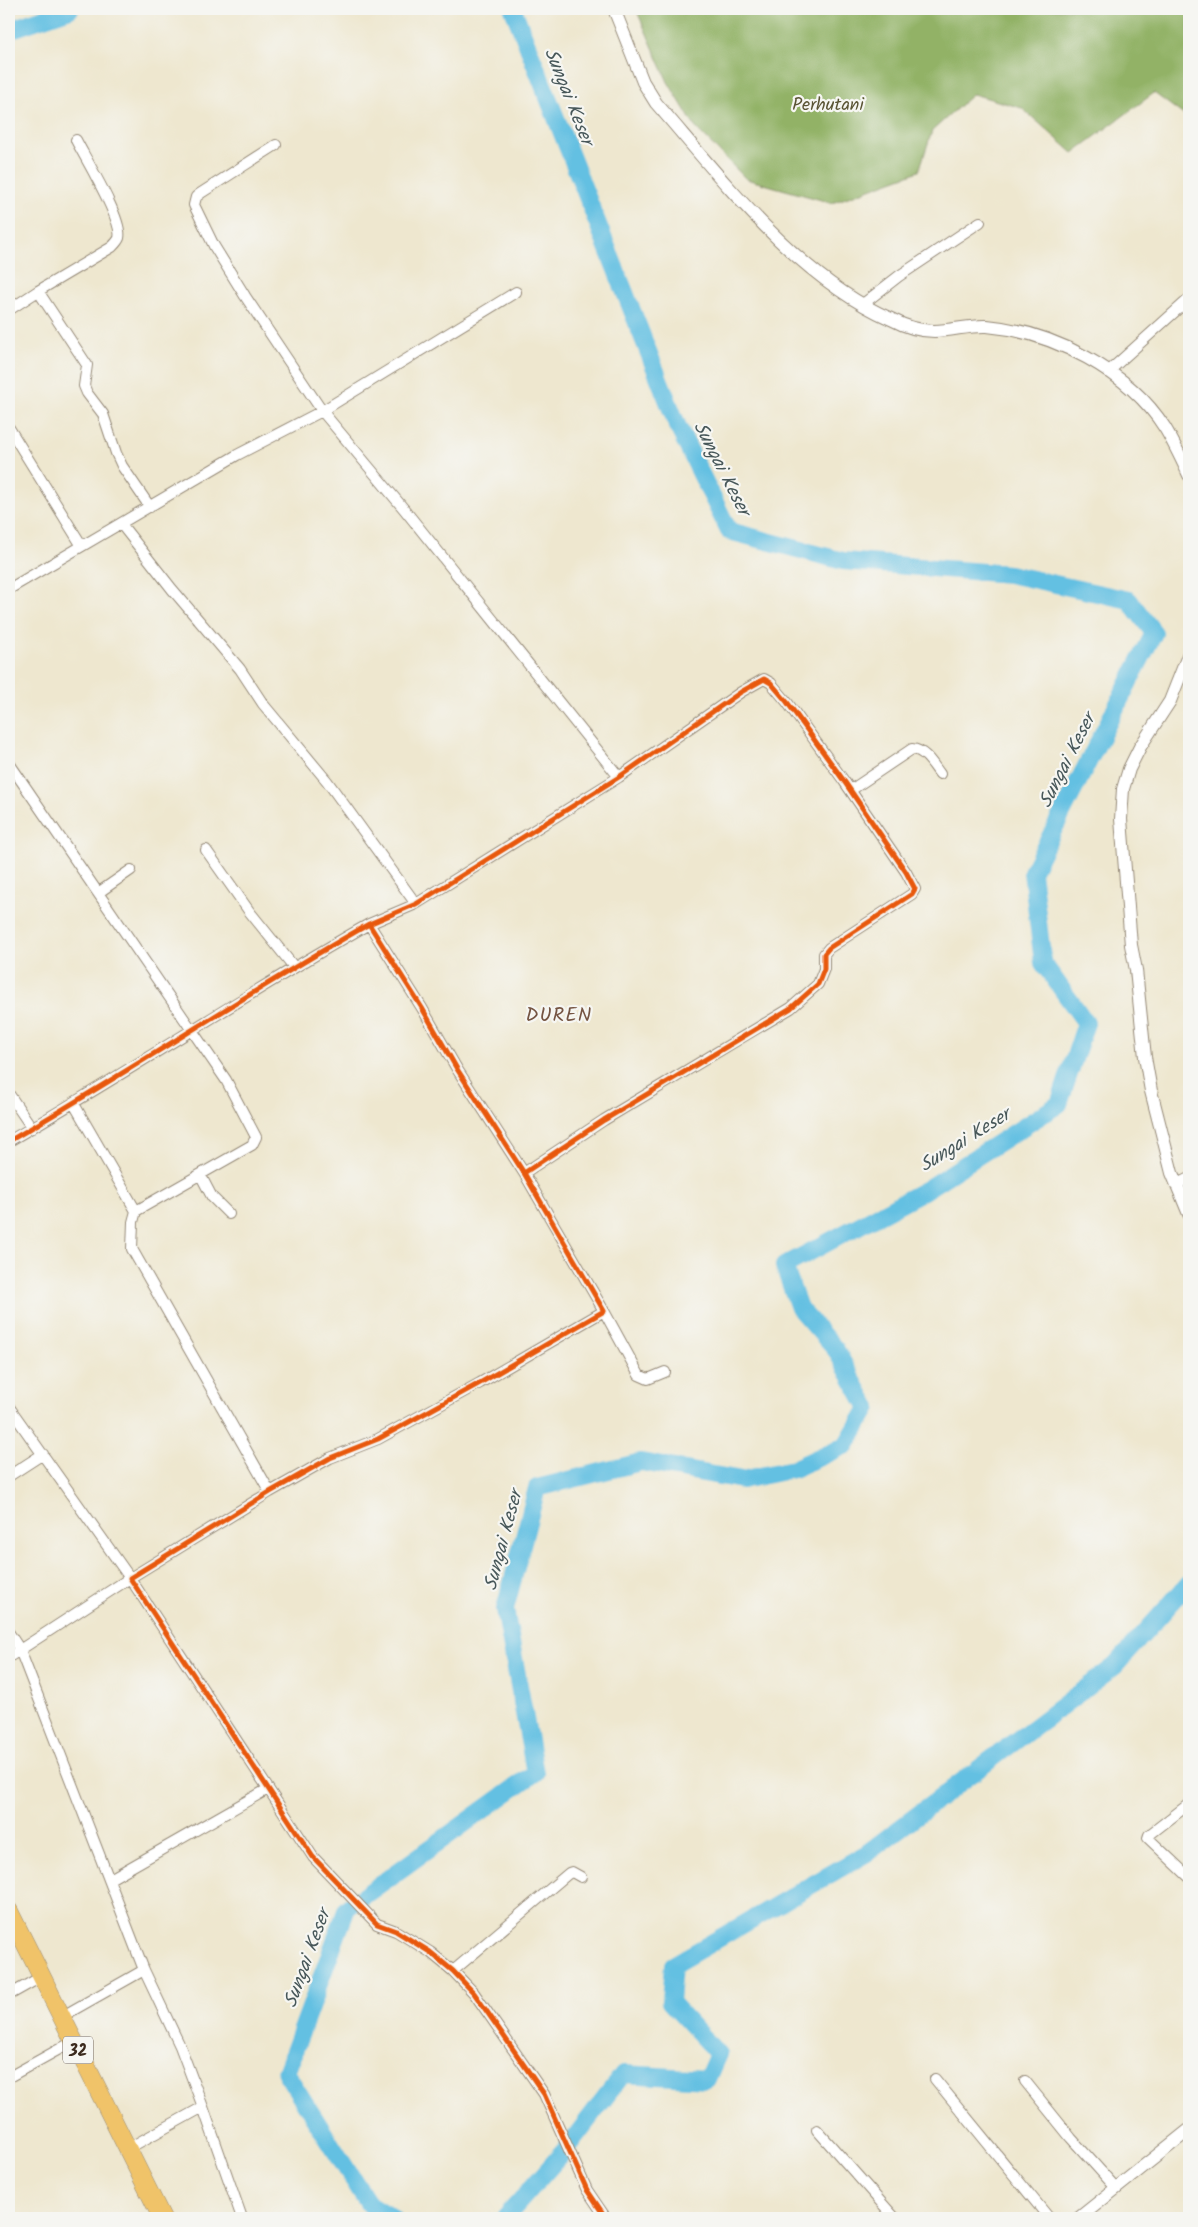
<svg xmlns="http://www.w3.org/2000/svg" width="1198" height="2227" viewBox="0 0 1198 2227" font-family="Kalam,sans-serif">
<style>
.forest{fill:#92b266;stroke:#666e42}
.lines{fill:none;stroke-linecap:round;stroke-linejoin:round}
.river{stroke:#64c0e2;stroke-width:18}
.minor-casing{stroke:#948876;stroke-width:12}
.tertiary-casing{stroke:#948876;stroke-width:14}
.trunk-casing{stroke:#948876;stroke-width:19}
.minor{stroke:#fff;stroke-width:10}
.tertiary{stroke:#fff;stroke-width:12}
.trunk{stroke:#f0c369;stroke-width:18}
.cycleway-casing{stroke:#f6f6f2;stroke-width:8}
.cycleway{stroke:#e8590c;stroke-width:5}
.labels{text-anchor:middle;stroke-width:4.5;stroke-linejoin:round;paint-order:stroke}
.shield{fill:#f6f6f2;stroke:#73675e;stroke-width:1}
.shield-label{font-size:16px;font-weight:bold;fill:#3b2a1e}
.park-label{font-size:18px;fill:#5a5434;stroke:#f6f6f2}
.water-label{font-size:19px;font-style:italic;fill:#475759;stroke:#f6f6f2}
.quarter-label{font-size:20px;letter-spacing:1px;fill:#755442;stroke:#f6f6f2}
</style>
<rect width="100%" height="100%" fill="#f6f6f2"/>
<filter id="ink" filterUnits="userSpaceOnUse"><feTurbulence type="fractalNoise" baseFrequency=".02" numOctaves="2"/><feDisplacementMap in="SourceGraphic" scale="10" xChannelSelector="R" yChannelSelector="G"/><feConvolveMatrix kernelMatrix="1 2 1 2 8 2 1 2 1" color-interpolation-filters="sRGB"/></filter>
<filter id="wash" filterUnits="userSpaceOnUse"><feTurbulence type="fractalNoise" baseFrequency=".0096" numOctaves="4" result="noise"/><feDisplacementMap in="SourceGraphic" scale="20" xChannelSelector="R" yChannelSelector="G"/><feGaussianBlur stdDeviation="1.12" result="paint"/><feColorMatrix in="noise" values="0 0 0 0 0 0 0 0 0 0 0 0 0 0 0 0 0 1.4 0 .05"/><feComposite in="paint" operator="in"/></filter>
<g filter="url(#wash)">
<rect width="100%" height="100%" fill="#eee7cf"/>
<path class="forest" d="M636,9H1189V119L1154,93L1073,153L1022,108L973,94L932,131L919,171L832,203L746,179L695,127L668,82Z"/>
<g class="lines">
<path class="river" d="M9,30L70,9
M392,2218L368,2203L286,2073L347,1908L535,1773L505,1609L537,1488L641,1462L742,1480L793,1469L846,1445L868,1408L836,1350L799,1308L784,1266L925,1190L1059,1104L1086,1023L1043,963L1032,872L1154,633L1129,600L1009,574L843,561L729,531L678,427L513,9
M505,2218L565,2150L623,2074L707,2079L718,2054L670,2002L673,1965L867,1853L1115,1666L1189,1583"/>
</g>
</g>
<g filter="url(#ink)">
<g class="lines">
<g class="minor-casing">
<path id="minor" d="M276,145L201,193L196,197L194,205L214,246L245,296L322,411L516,292
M38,291L112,247C114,245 118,241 119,238C124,221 85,158 76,140
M863,304L899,276L980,222
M9,310L38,291L87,365L84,386L87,393L103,414L116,453L122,466L150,507
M1108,372L1189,299
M9,428L82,546
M121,524L172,589L240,669L263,704L327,781L416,904
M9,589L237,455L322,411L404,509L619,777
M9,763L226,1080L256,1137L252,1145L136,1211
M851,790L912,749C925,750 933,765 940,774
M206,850L249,911L294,967
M98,893L131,870
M369,924L416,904L619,777L741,692L764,679L771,683L787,702L844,781L906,872L915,889L912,894L829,948L824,954V969L818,984L791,1008L604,1120L524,1173
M9,1094L32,1128
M74,1104L136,1211L133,1222L132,1249L270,1492
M9,1141C130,1071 247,993 369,924L422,1008L457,1069L524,1173L604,1311L480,1383L378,1439L330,1458L270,1492L130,1578L313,1857L377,1924L396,1931L430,1952L453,1971L474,1993L544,2094L587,2190L606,2218
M201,1176L212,1197L229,1214
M1177,1184L1189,1178
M604,1311L639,1375L648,1379L665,1372
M9,1407L130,1578L9,1657
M9,1476L43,1454
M9,1633L20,1650L144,1970L180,2046L203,2107L127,2149
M1189,1804L1149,1835L1148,1838L1189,1877
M110,1879L268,1789
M453,1971L569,1873L572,1872L581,1877
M9,1995L41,1977
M61,2017L144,1970
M9,2077L74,2041
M935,2079L1049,2218
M1025,2081L1071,2138L1116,2188
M203,2107L242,2218
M817,2130L895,2218"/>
</g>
<g class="tertiary-casing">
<path id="tertiary" d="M614,9L643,82L656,103C722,179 797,278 891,319C904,326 919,331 934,331C952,331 969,325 987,326C1053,332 1129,371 1165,428C1174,443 1182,460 1189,475
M1189,653L1170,701L1140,747L1129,769L1123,789L1121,819L1131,945L1136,970L1145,1057L1151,1091L1172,1173L1189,1214
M1079,2218L1189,2130"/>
</g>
<g class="trunk-casing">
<path id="trunk" d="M9,1911L162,2218"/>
</g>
<use href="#minor" class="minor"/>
<use href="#tertiary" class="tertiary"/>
<use href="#trunk" class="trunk"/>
<g class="cycleway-casing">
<path id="cycleway" d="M369,924L416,904L619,777L741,692L764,679L771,683L787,702L844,781L906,872L915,889L912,894L829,948L824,954V969L818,984L791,1008L604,1120L524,1173
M9,1141C130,1071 247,993 369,924L422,1008L457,1069L524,1173L604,1311L480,1383L378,1439L330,1458L270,1492L130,1578L313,1857L377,1924L396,1931L430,1952L453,1971L474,1993L544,2094L587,2190L606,2218"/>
</g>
<use href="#cycleway" class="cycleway"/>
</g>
</g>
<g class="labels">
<rect class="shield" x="63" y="2036.5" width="30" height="27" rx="4"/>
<g class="shield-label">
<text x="78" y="2056">32</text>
</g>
<g class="park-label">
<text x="828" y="110">Perhutani</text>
</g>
<g class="water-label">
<text transform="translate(570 96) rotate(68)" y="7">Sungai Keser</text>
<text transform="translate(723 468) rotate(63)" y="7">Sungai Keser</text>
<text transform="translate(1066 760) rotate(-63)" y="7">Sungai Keser</text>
<text transform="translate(964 1139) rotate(-32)" y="7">Sungai Keser</text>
<text transform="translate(502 1540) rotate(-75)" y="7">Sungai Keser</text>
<text transform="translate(306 1958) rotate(-70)" y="7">Sungai Keser</text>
</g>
<g class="quarter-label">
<text x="559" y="1021">DUREN</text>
</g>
</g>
<rect width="1198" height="2227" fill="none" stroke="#f6f6f2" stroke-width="30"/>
</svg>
